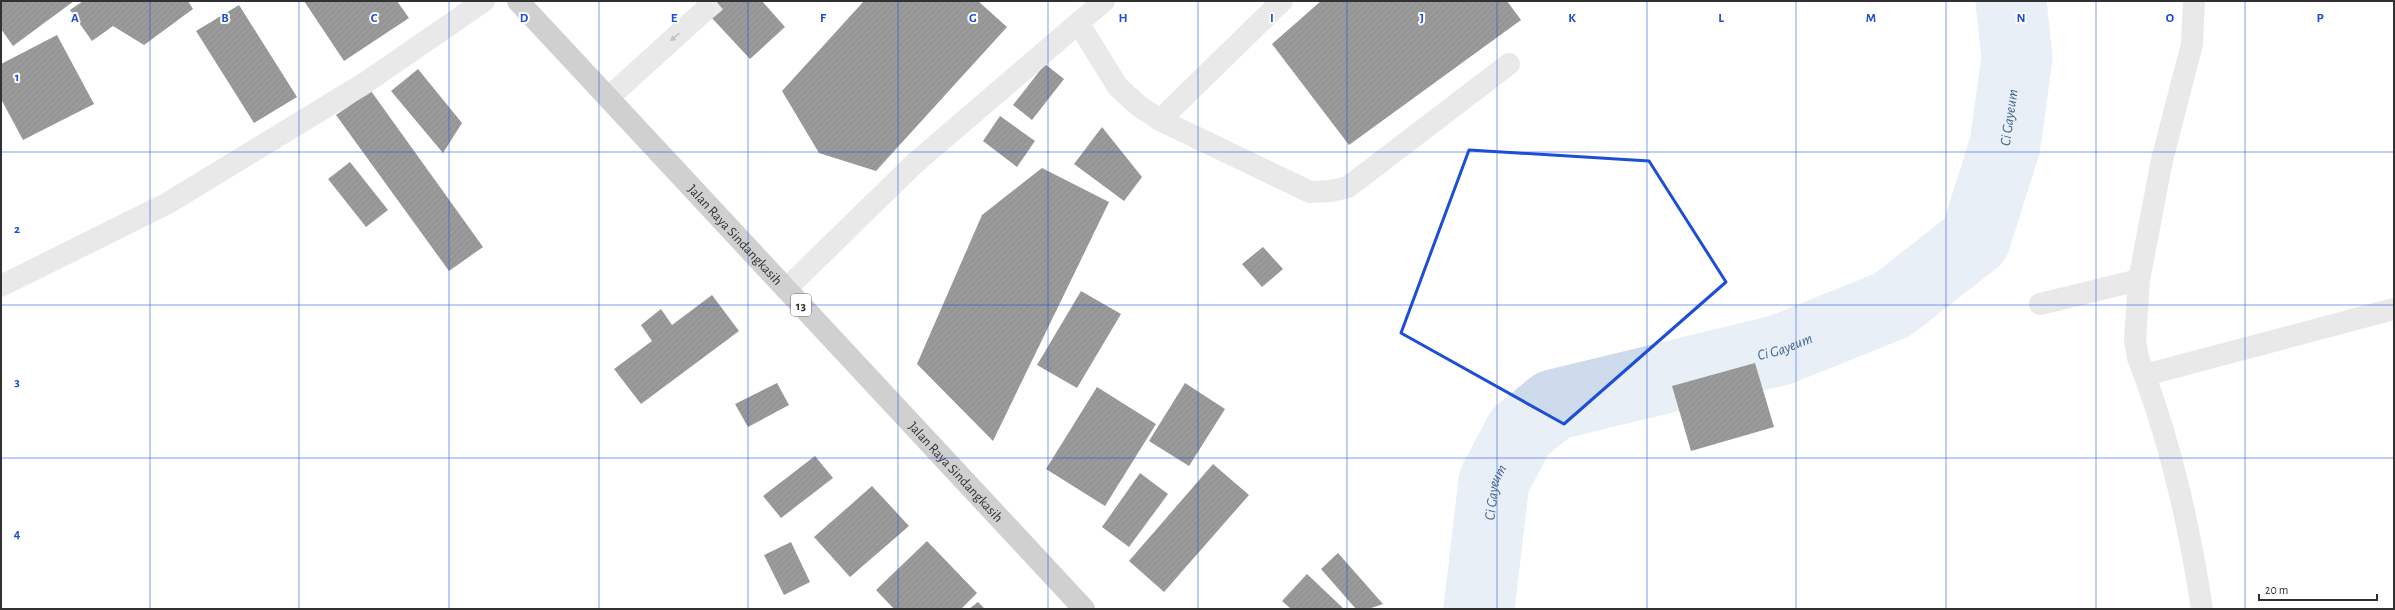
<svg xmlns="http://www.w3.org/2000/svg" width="2395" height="610" viewBox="0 0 2395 610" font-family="'Alegreya Sans',sans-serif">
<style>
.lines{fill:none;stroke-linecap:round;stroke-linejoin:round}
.river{stroke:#cddbec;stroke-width:71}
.building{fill:url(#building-hatch)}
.minor-tunnel{stroke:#d6d6d6;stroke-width:22;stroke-dasharray:22 11;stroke-linecap:butt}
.minor{stroke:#cecece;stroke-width:22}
.highway{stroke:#989898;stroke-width:22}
.oneway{fill:#787878}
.marked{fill:none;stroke:#1d4ed8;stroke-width:3;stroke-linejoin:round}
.grid{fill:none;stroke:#1d4ed8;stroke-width:1;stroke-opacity:0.55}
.labels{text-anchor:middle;stroke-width:4;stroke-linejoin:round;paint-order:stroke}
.shield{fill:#fff;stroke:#6f6f6f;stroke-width:1}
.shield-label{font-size:13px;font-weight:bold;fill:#313131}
.street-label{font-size:14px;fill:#313131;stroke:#fff}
.water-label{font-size:15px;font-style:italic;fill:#416691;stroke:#fff}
.grid-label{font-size:13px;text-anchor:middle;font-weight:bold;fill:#1d4ed8;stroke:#fff;stroke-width:4;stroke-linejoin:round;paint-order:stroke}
</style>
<defs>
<pattern id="building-hatch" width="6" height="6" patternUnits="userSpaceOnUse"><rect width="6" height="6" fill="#181818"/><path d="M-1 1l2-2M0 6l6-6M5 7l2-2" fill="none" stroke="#313131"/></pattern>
</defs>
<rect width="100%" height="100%" fill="#fff"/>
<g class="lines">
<path class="river" id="s1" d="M1479,609L1494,481L1520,432L1553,405L1780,350L1892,305L1975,240L2005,145L2017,58L2011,1"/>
</g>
<path class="building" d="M1,1H74L13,46L1,29Z
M83,1H188L193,9L144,45L113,26L92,41L70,10Z
M304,1H397L409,18L344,61Z
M696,1H762L785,27L750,59Z
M864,1H978L1007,27L876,171L819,153L782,91Z
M1321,1H1507L1521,20L1349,145L1272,44Z
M239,5L297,97L254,123L196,31Z
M57,35L94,104L23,140L1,99V64Z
M1045,64L1064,79L1032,120L1013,105Z
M418,69L462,123L443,153L391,91Z
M371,91L483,247L449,271L336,115Z
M1000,116L1035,141L1017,167L983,141Z
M1102,127L1142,177L1124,201L1074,164Z
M350,162L388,210L366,227L328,179Z
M1042,168L1109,202L993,441L917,364L982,215Z
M1263,247L1283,269L1262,287L1242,264Z
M1081,291L1121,314L1077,388L1037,365Z
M712,295L739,331L641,404L614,369L652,341L641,325L661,309L672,325Z
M1755,363L1774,427L1691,451L1672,386Z
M777,383L789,405L748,427L735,404Z
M1185,383L1225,409L1189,466L1149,441Z
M1097,387L1156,424L1105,506L1046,469Z
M815,456L833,478L781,518L763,496Z
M1213,464L1249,495L1164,592L1129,561Z
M1140,473L1168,494L1129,547L1102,527Z
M872,486L909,526L850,577L814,537Z
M927,541L977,593L961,609H894L876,590Z
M791,542L810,582L784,595L764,555Z
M1338,553L1383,604L1368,609H1356L1321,569Z
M1307,574L1344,609H1291L1282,601Z
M978,602L985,609H969Z"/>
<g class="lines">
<path class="minor-tunnel" d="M704,11L716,1"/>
<path class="minor" d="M2194,1L2192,44L2162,160L2139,280L2135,340L2138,358C2170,439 2189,523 2202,609
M1079,24L1118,87L1139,106L1160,120L1310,192L1331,191L1348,187L1509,64
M608,98L704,11
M1160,120L1282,1
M1,286L168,203L365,83L484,1
M786,289L914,164L1104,1
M2040,304L2139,280
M2145,375L2394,309"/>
<path class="highway" id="s2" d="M518,1L1084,609"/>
</g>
<defs><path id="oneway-solid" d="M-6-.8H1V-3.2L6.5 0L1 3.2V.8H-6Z"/></defs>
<use class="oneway" href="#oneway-solid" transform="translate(675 37) rotate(138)"/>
<path d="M0 0H2395V610H0ZM1469,150L1649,161L1726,282L1564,424L1401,333Z" fill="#fff" fill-opacity=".55" fill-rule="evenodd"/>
<path class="marked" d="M1469,150L1649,161L1726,282L1564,424L1401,333Z"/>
<path class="grid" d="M150,1V609M299,1V609M449,1V609M599,1V609M748,1V609M898,1V609M1048,1V609M1198,1V609M1347,1V609M1497,1V609M1647,1V609M1796,1V609M1946,1V609M2096,1V609M2245,1V609M1,152H2394M1,305H2394M1,458H2394"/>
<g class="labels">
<rect class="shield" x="791" y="294" width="20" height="22" rx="3"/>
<g class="shield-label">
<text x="801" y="310">13</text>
</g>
<g class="street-label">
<text dy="5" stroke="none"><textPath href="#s2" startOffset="319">Jalan Raya Sindangkasih</textPath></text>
<text dy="5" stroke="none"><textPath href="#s2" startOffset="643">Jalan Raya Sindangkasih</textPath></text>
</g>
<g class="water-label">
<text dy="5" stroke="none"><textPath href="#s1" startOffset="814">Ci Gayeum</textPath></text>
<text dy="5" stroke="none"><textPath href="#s1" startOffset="466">Ci Gayeum</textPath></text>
<text dy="5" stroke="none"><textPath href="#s1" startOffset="118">Ci Gayeum</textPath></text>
</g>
</g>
<g class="grid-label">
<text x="75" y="22">A</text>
<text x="225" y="22">B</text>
<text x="374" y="22">C</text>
<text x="524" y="22">D</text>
<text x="674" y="22">E</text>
<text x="823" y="22">F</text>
<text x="973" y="22">G</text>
<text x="1123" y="22">H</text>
<text x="1272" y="22">I</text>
<text x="1422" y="22">J</text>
<text x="1572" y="22">K</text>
<text x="1721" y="22">L</text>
<text x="1871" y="22">M</text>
<text x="2021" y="22">N</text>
<text x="2170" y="22">O</text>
<text x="2320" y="22">P</text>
<text x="17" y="81">1</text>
<text x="17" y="233">2</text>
<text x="17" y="386">3</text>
<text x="17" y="538">4</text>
</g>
<rect width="2395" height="610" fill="none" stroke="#313131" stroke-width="4"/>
<path d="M2259 594v6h118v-6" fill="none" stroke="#313131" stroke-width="2"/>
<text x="2265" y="594" font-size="12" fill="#313131" stroke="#ffffff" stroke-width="3" paint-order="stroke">20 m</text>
</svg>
